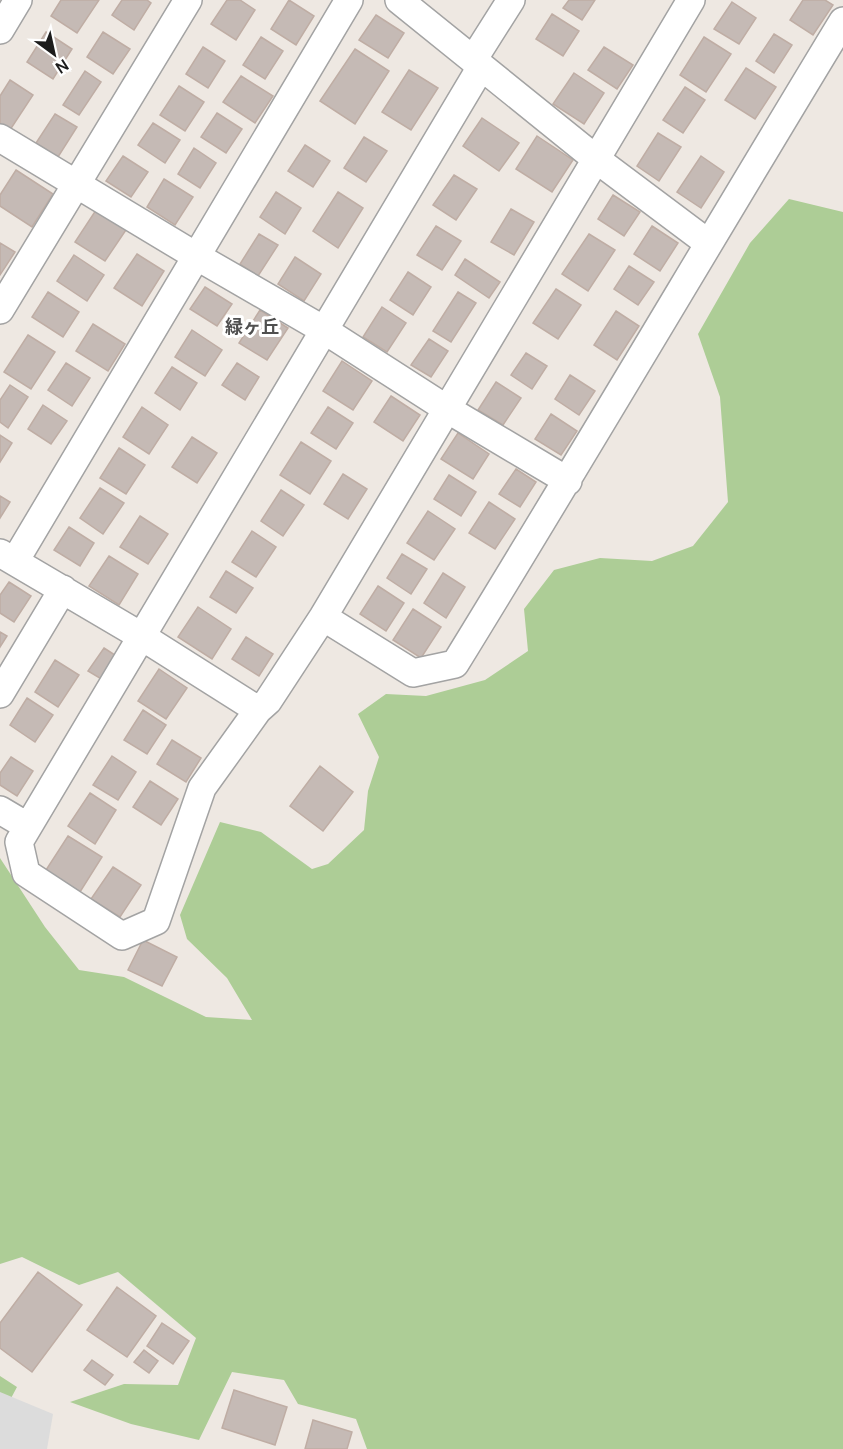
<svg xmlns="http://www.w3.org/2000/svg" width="843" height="1449" viewBox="0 0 843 1449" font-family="Manrope,'Noto Sans JP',sans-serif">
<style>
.forest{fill:#adcd96}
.parking{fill:#dcdcdc}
.building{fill:#c5bab5;stroke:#bfada4;stroke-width:1.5}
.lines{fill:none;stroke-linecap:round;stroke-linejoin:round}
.minor-casing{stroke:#a3a3a3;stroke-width:30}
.minor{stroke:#fff;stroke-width:27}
.labels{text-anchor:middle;stroke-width:6;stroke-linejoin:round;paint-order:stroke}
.quarter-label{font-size:18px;font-weight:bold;fill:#4f4f4f;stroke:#fff}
</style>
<rect width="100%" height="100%" fill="#eee8e2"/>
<path class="forest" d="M789,199L843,212V1449H367L356,1419L298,1404L284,1380L232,1372L199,1440L131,1424L70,1402L124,1384L178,1385L196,1338L118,1272L79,1285L22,1257L0,1264V858L45,927L79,970L124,977L206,1017L252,1020L227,978L187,939L180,915L220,822L261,832L312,869L328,864L364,830L368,791L379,757L358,714L386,694L426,696L485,680L528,651L524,609L554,570L600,558L652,561L693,546L728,502L720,397L698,334L750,243Z
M0,1376L17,1387L9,1402L0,1398Z"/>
<path class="parking" d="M0,1392L53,1414L47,1449H0Z"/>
<path class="building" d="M61,0H99L77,33L51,16Z
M122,0H147L151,3L134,30L112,15Z
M227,0H240L255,10L236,40L211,24Z
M289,0L314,16L296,45L271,29Z
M569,0H595L582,20L563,8Z
M803,0H825L833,5L813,35L790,20Z
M732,2L756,18L739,44L714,29Z
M552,14L579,31L563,56L536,39Z
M376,15L404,33L388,58L359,40Z
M46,32L72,49L53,79L27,62Z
M103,32L130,49L113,74L87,57Z
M774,34L792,45L774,73L756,61Z
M261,37L283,51L265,79L243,65Z
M704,37L731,54L706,92L680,75Z
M203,47L225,61L208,88L186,74Z
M604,47L633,65L617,89L588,70Z
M355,49L389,71L355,124L320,101Z
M746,68L776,87L755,119L725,100Z
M409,70L438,88L411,130L382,112Z
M85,71L101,82L79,115L63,105Z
M574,73L604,93L584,124L553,104Z
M241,76L273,96L255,123L223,102Z
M10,80L33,95L10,130L0,123V96Z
M179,86L204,102L185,131L160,115Z
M685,87L705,100L683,133L663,120Z
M217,113L242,129L226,153L201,137Z
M55,114L77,127L58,157L36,143Z
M482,118L519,143L499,171L463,146Z
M153,123L180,140L165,163L138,145Z
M658,133L681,147L659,181L637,166Z
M537,136L573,160L552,192L516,169Z
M364,137L387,151L366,182L344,168Z
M305,145L330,161L313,187L288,171Z
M194,148L216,163L200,188L178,174Z
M123,156L148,172L131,197L106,181Z
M701,156L724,172L701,208L677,192Z
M16,170L53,194L32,227L0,206V195Z
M454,175L477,189L456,220L433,205Z
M164,179L193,197L175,225L147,207Z
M276,192L301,208L285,234L260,217Z
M338,192L363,208L338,248L313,231Z
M613,195L640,212L624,236L598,219Z
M98,207L128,227L105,261L75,242Z
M511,209L534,222L514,255L491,242Z
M436,226L461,241L442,270L417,255Z
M652,226L678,243L660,271L634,254Z
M259,234L278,245L258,276L240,264Z
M589,234L615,250L588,291L562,274Z
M0,243L15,252L0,275Z
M137,254L164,271L142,306L114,288Z
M74,255L104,275L87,301L57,281Z
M295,257L321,274L304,301L278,284Z
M465,259L500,282L489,298L455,275Z
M629,266L654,282L638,305L614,289Z
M408,272L431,287L413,315L390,300Z
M205,287L232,304L217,326L190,309Z
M556,289L581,305L558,339L533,323Z
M48,292L79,312L63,337L32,317Z
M458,292L476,303L451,342L433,331Z
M382,307L406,323L387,352L363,337Z
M260,310L288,328L267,360L239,343Z
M616,311L639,326L617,360L594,345Z
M93,324L125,344L108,371L76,351Z
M192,330L222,350L205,376L175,357Z
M28,335L55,352L31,389L4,372Z
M429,339L448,351L431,377L411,365Z
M526,353L547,366L532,389L511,375Z
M342,361L372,381L353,410L323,391Z
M66,363L90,378L72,406L48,390Z
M237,363L259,377L245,400L222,385Z
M172,367L197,383L180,410L155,393Z
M570,375L595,391L579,415L555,399Z
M496,382L521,398L503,425L478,410Z
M10,385L28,397L8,428L0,422V400Z
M391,396L420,415L403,441L374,422Z
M43,405L67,421L51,444L28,429Z
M142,407L168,425L149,454L123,437Z
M328,407L353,423L336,449L311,433Z
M551,414L577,431L561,455L535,439Z
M458,433L489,454L473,479L441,459Z
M0,435L12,443L0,462Z
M192,437L217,453L197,483L172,467Z
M301,442L331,461L310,494L280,475Z
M119,448L145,465L126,494L100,478Z
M516,469L536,482L520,507L499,494Z
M343,474L367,489L348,519L324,504Z
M449,475L476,492L461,516L434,499Z
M100,488L124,503L103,534L80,518Z
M281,490L304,505L283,536L261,521Z
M0,496L10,502L0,518Z
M489,502L515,519L495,549L469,533Z
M428,511L455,529L434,560L407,543Z
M140,516L168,534L148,564L120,547Z
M69,527L94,543L80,566L54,550Z
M252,531L276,547L256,577L232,562Z
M402,554L427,569L411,594L387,578Z
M109,556L138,574L119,605L89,586Z
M226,571L253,588L236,613L210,597Z
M443,573L465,587L446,618L424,603Z
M9,582L31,596L14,622L0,613V595Z
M378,586L404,603L386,631L360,614Z
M198,607L231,629L212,659L178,637Z
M413,609L441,627L421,658L393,640Z
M0,632L7,636L0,647Z
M246,637L273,654L259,676L232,659Z
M104,648L118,657L103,680L88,671Z
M55,660L79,675L58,707L35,692Z
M159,669L187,688L166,719L138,701Z
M27,698L53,715L35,742L10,725Z
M143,710L166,725L147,754L124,740Z
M172,740L201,758L186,782L157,764Z
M112,756L136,772L118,800L93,785Z
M11,757L33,771L17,796L0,785V773Z
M320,766L353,792L323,831L290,806Z
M150,781L178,799L161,825L133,807Z
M90,793L116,810L95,844L68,826Z
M68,836L102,857L80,892L46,870Z
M113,867L141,885L120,917L91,899Z
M143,940L177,957L162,986L128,970Z
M38,1272L82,1305L32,1372L0,1348V1323Z
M117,1287L156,1316L127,1357L87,1330Z
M162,1323L189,1341L173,1364L147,1346Z
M144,1350L158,1361L149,1373L134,1362Z
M92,1360L113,1375L105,1385L84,1370Z
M234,1390L287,1407L275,1445L222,1428Z
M313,1420L352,1432L347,1449H305Z"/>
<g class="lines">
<g class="minor-casing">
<path id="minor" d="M399,0L596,159L708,243
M0,30L18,0
M473,60L511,0
M481,67L19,842L26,873L122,936L156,921L202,788L258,710L268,701L323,617L691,0
M0,138L196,256L324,330L447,409L568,481
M0,310L188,0
M0,553L141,636L258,710
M15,561L349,0
M323,617L413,673L455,664C586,451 713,235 843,21
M0,694L63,589
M0,810L27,826"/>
</g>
<use href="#minor" class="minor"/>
</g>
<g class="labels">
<g class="quarter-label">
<text x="252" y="333">緑ヶ丘</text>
</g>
</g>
<g transform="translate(54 54) rotate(147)" stroke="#ffffff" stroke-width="4.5" paint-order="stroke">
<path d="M0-4.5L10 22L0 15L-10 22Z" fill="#1c1c1c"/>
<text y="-9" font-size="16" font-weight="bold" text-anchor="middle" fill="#1c1c1c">N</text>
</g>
</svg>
